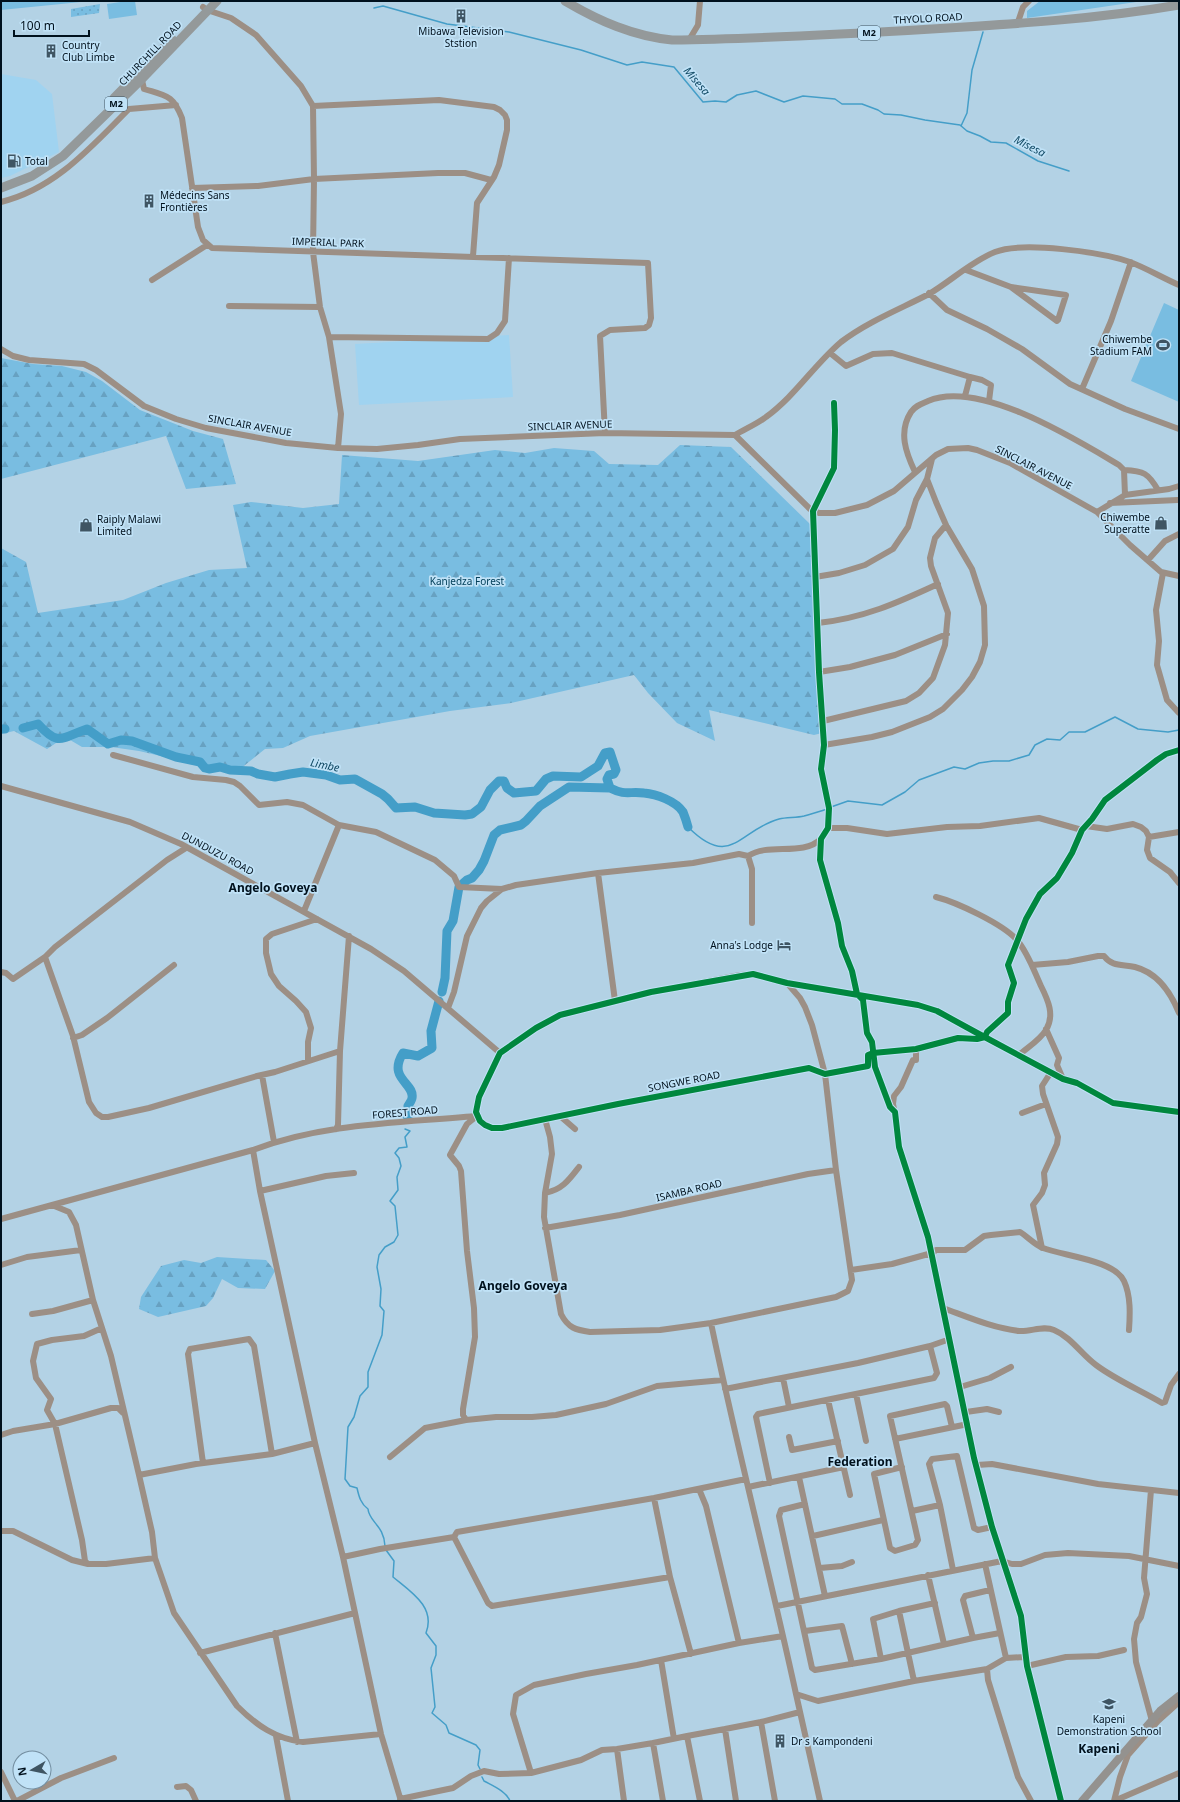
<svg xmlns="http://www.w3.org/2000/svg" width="1180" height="1802" viewBox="0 0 1180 1802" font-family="'Noto Sans',sans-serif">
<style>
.built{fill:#a0d3f0}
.grass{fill:#79bde1}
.forest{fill:url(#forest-firs)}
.park{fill:url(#park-dots)}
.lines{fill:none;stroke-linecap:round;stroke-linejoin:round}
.stream{stroke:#449ec8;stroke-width:1.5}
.river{stroke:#449ec8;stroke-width:9}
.minor{stroke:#9c8f85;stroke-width:6}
.major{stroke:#94928f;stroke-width:8}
.highway{stroke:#94999a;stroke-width:9}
.minor-bridge{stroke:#9c8f85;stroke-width:6}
.cycleway-casing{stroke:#c0e2f7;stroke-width:8}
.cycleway{stroke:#00873e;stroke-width:6}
.labels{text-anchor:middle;stroke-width:3.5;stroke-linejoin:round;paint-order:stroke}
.shield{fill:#c0e2f7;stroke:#3a505e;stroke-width:1}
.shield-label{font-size:9px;font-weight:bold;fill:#00111d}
.street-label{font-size:10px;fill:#00111d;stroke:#c0e2f7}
.poi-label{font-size:10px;fill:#00111d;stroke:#c0e2f7;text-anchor:start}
.park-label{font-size:10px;fill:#03405b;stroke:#c0e2f7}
.water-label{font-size:11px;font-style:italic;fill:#0f4863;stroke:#c0e2f7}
.quarter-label{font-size:12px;font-weight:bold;fill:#00111d;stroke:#c0e2f7}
</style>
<defs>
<pattern id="forest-firs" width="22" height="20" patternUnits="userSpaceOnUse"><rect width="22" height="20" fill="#79bde1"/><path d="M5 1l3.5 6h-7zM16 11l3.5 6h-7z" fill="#67a1c1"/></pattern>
<pattern id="park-dots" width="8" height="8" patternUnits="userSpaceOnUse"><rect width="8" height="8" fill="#79bde1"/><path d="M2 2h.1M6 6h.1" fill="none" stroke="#67a1c1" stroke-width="1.8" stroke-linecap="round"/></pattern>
</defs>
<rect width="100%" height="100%" fill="#b3d2e5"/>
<path class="built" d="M1,74L36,80L52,94L59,152L10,176L1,178Z
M509,335L513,397L359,405L355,344Z"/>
<path class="grass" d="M1,1H91L1,10Z
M127,1H135L137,15L109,19L107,4Z
M1040,1H1143L1027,18V11Z
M1164,303L1179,310V402L1131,381Z"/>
<path class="forest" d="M1,358L33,364L62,366L86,372L102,381L140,410L193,431L223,439L236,484L186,489L166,436L1,479Z
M680,445L731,447L810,524L822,733L814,735L709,710L715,741L677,723L648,693L634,675L511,703L450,711L310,736L283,748L265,749L235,773L139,751L111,747H82L65,737L47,749L14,731L1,734V548L26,562L38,613L123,600L166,583L209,570L247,568L233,505L251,502L303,508L339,504L342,455L418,461L495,450L525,453L554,448L594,451L609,464L658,465Z
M217,1257L266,1260L275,1271L265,1289L238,1288L222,1279L213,1298L206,1306L158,1317L139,1309L141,1297L161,1266L184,1260L201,1263Z"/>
<path class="park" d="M100,4L99,13L71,17V9Z"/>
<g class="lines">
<path class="stream" d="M374,8L383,6L447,24L509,32L581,50L627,65L642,62L674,67L703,102L715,101L726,102L737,95L756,91L784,102L803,96L835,99L842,104H862L878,110L884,114L901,115L925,120L960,125L967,131L980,136L991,142L1006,143L1038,161L1069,171
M961,126L967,113L972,70L983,32
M831,807L848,801L882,805L905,792L919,780L954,767L965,769L979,763L993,761H1009L1029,755L1035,745L1047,739L1060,740L1069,732H1085L1115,717L1138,729L1168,732L1179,730
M688,827C731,870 739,830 779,819C787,817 796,818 804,816C811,814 819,812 827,809
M385,1546C384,1525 369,1522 368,1509C361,1504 359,1497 357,1488L350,1486L345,1479L348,1427L354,1417L360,1396L368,1387V1372L382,1335L384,1311L380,1306L381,1289L377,1267L379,1255L385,1247L394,1242L398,1235L395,1206L390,1201L398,1190L397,1177L401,1166L399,1158L395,1153L399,1148L407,1147L405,1137L410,1131L405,1129
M386,1550L394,1561L393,1577C411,1592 436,1607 426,1633L436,1646V1655L431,1668L435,1707L432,1713L446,1725L449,1733L476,1745L480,1750L478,1765L480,1769
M482,1777L484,1781C493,1786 506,1791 510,1801"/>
<path class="river" d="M23,728L38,724C59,747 61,738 87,729L108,744L121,740L132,741L176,757L200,762L205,768L209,769L220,767L230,770L251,771L258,774L275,777L290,774L303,772L326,775L340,780L355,779L382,794L388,799L396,808L415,807L434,813L465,815L472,814L481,807L490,790L499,781H504L507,788L514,793L536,791L546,779L553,776L581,777L598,766L605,753L610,752L616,770L614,774L609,775L607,779L610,788C626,796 629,791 644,793C656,794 676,801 683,812C685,817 687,823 688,827
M1,729H5
M442,992L445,978L447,931L453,921L459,887L467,880L472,878L479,870L484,861L494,835L500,830L521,825L526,821L540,806L569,787L610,788
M407,1116L413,1111L408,1106C409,1104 412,1100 412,1098C415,1083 387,1079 403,1053L418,1056L432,1048L431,1031L439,1001"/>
<path class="minor" d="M203,7L207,10L231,18L256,35L301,86L313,106L314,179L313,252L320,307L329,337L341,414L338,448
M1017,25L1023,7L1029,1
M689,40L698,25L700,1
M141,76L144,89C167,96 173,95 182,118L198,227L203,240L212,248L648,263L651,318L649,325L645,328L610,330L600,336L605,433
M313,106L439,100L494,107L500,110L505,115L507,120V130L499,165L494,177L477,203L473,256
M192,188L258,186L314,179L438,173H465L491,180
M1,202C55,189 91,147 129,109L176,105
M966,270L1011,287L1057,321L1058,320L1066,295L1011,287
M152,280L207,245
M929,293L947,310L987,329L1022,349L1070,384L1125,409L1179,429
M229,306L320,307
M329,337L488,339L497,333L505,321L509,258
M1,349L13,356L29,360L84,364L96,370L144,406L176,419L206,428L286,443L338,448L377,449L418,445L460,439L605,433L735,435L810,509L819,513H835L867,505L894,491L936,455L948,449L968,448L977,450L1010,463L1097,512L1130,545L1161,572L1179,576
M830,353L846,366L873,354L892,353L970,377
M1082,389L1111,321L1131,262
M965,396L970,377L982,380L991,385L989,401
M834,403L835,430L834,468L813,511L819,672L824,745L821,769L829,808L828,828L821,839L820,860L838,923L842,946L852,971L857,994L863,1000L867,1033L872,1042L875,1067L890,1107L895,1112L899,1147L928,1237L974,1458L992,1527L1021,1616L1027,1666L1061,1801
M735,435C745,429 757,424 766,417C795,396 814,365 841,342C867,322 900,309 929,294C951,281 972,261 995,252C1022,241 1102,252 1130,262C1146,268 1163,278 1179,285
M1124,470C1144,471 1148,473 1158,490
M915,472C906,453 898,432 911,412C915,406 921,404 928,401C979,379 1075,439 1119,465L1124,470L1125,495
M1110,503L1178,500
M1097,512L1125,495L1169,489L1179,486
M1148,560L1165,541L1179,534
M1163,573L1156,610L1159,641L1157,665L1167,700L1179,713
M815,577L839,573L865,565L893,549L908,527L916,500L927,479
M818,623C864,618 897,603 938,584
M819,672L850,667L895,655L947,634
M823,721L906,701L919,693L933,678L945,645L948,613L931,566L930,558L935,538L946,525
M824,745L872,737L892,732L930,717L943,709L962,690L972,677L980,662L985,645L984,606L972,569L946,525L936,502L927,479L932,459
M113,755L193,777L226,780L234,782L240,786L259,805L287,802L303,805L339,825L376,832L435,860L454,876L459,887L502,889
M1,786L130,822L181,844L371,949L404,971L500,1053
M1086,826L1107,829L1133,824L1141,827L1146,831L1149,837L1147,850L1150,858L1170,872L1179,883
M828,828H847L887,834L947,827L980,826L1039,818L1082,830
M1149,837L1179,832
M186,848L167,860L55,947L45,957L73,1036L89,1102L96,1113L102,1117H108L149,1108L257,1076L275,1072L340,1051
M748,856L752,869V923
M598,873L615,1001
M936,897C956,902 1003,924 1017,940C1028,953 1034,971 1041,986C1048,1000 1055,1015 1046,1030C1040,1040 1028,1047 1019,1055
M304,911L339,825
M1032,965L1068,962L1098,956H1104C1112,967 1123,964 1135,967C1158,973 1171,993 1179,1013
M1,972L6,973L13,979L45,957
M448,1008L454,992L467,936L481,908L487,901L502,889L516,885L598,873L693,863L739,854L748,856C769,842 802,857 821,839
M1046,1029L1059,1058L1057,1065L1063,1079
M980,1035L937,1011L918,1005L787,983L753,974L740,975L651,992L586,1008L560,1015L536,1028L500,1053L479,1097L476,1112L480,1121L492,1128H502L618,1104L809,1068L825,1074L868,1066V1055L873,1053L916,1049L958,1038L977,1039L985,1037L987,1032L1008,1013V1002L1014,983L1008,965L1026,919L1040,894L1057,878L1072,853L1082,830L1092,819L1105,800L1157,760L1166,754L1179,750
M984,1037L1063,1079L1077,1083L1113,1103L1179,1112
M73,1038L82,1035L107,1018L174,965
M308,1061V1042L311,1028L306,1012L296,1001L279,986L271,974L266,953V939L272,934L317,919
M262,1075L274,1142
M894,1109L893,1104L894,1096L901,1087L913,1060H916V1049
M1022,1113L1046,1104
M477,1116L467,1124L450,1155L459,1166L461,1171L467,1251L474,1308L475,1337L463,1409V1415L466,1420L496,1417H532L556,1415L606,1404L657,1386L723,1380
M560,1116L575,1129
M545,1119L550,1137L552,1154L545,1193L544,1217L561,1314C568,1328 576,1330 590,1332L660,1330L711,1323L836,1297L848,1291L852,1280L836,1170L825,1074L812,1025L805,1007L800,998L787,983
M336,1129L338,1125L340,1051L349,936
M260,1191L326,1176L354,1173
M545,1193C562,1190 569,1180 579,1167
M52,1205L69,1212L76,1225L93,1300L111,1356L139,1475L196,1464L272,1454L315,1443L260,1191L253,1150
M1,1219L253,1150C323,1123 401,1123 475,1116
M545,1228L620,1215L808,1174L836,1170
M1042,1248L1033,1205L1042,1193L1045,1185L1044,1173L1057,1144L1058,1137L1043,1094L1042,1086L1051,1072
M1,1265L27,1257L81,1250
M851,1270L892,1264L932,1253L936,1250H965L984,1236L991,1235L1020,1232C1028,1237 1035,1245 1043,1248C1064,1256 1114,1260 1124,1281C1131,1296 1130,1315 1129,1330
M943,1308C968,1317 993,1328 1019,1331C1031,1332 1043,1325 1054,1330C1071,1337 1082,1355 1096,1365C1116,1380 1140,1390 1162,1403L1165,1402L1171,1385L1179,1374
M32,1314L53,1311L93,1300
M711,1323C737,1448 769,1570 796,1694L818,1701L914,1681L987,1669L1006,1658L1025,1657
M102,1328L84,1336L52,1340L37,1344L33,1361L36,1378L51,1399L47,1410L55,1424L82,1540L85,1561L88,1564H106L155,1558
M783,1378L789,1407
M960,1387L990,1378L1011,1367
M725,1389L858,1363L930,1346L950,1339
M856,1394L866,1441
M828,1400L850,1495
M966,1412L987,1409L999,1412
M1,1435L13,1431L55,1424L111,1408H118L123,1413
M789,1437L792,1450L838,1441
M895,1439L968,1424
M315,1443L343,1557L381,1734L401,1801
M390,1457L425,1428L466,1420
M203,1463L188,1354L190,1349L249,1339L254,1346L272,1454
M977,1465L992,1464L1098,1484L1179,1493
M902,1467L874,1474L890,1548L895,1551L915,1545L918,1540L890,1416L945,1404L947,1406L952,1427
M139,1475L152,1532L155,1558L174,1613L237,1706C256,1725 276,1739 303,1742L381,1734
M799,1477L825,1596
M770,1483L756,1417L758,1414L934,1378L937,1373L930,1346
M748,1487L844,1467
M699,1489L706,1506L739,1643
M1151,1490L1144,1578L1147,1594L1141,1617L1137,1623L1134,1639L1136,1662L1152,1721
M654,1498L670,1577L492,1606L488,1603L454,1537L457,1532L654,1498L746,1479
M805,1504L781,1510L779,1516L812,1668L815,1670L881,1659L973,1638L1000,1633
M912,1511L940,1505
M1,1531H13L72,1560L88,1564
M813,1536L883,1520
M343,1557L380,1549L454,1537
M985,1564L1006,1658
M820,1568L842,1566L852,1562
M953,1570L940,1505L929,1464L932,1459L957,1456L974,1528L978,1530L992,1527
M928,1575L944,1644
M670,1577L691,1654
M777,1606L1002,1561L1012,1564H1021L1045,1555L1068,1553L1129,1556L1179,1566
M899,1611L914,1681
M805,1631L842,1626L852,1664
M275,1633L297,1742
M973,1638L963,1600L965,1596L990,1590
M200,1653L355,1613
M881,1659L873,1619L899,1611L935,1603
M661,1660L674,1739
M1027,1666L1066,1657L1098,1656L1124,1650
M987,1669L988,1680L1018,1777L1031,1801
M796,1694L820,1801
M276,1736L288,1801
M617,1749L624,1801
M1,1772L15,1801
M531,1773L513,1714L516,1695L534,1685L586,1674L637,1665L739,1643L783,1636
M177,1787L186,1786L191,1790L196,1801
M400,1799L453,1788L471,1776L484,1771L499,1774L531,1773L581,1760L602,1750L617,1749L653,1743
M17,1801L61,1778L114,1758
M663,1801L653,1743L687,1736
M700,1801L687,1736L725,1729
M736,1801L725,1729L761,1722
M775,1801L761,1722L800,1712
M1114,1801L1120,1777L1128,1755L1158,1721L1179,1702
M1114,1801L1179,1773"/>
<path class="major" d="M1082,1801L1160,1711L1179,1696"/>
<path class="highway" d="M565,1C599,21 633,36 672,40C759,39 846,34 932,29C1015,24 1097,19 1179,5
M114,98L172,39
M1,188L32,176L63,156L142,79L217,1"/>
<path class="minor-bridge" d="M980,1035L984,1037"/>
<g class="cycleway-casing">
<path id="cycleway" d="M834,403L835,430L834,468L813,511L819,672L824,745L821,769L829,808L828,828L821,839L820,860L838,923L842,946L852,971L857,994L863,1000L867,1033L872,1042L875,1067L890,1107L895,1112L899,1147L928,1237L974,1458L992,1527L1021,1616L1027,1666L1061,1801
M1179,750L1166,754L1157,760L1105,800L1092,819L1082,830L1072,853L1057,878L1040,894L1026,919L1008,965L1014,983L1008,1002V1013L987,1032L985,1037L977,1039L958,1038L916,1049L873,1053L868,1055V1066L825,1074L809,1068L618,1104L502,1128H492L485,1125L480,1121L476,1112L479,1097L500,1053L536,1028L560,1015L651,992L753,974L787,983L918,1005L937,1011L979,1034L1063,1079L1077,1083L1113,1103L1179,1112"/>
</g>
<use href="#cycleway" class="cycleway"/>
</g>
<defs>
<g id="building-bare" transform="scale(1.08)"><path d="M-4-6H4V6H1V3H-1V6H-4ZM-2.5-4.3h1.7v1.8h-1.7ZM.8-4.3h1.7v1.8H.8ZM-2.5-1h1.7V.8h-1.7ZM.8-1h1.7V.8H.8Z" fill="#3f5563" stroke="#c0e2f7" stroke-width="2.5" paint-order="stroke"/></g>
<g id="fuel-bare" transform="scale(1.08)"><path d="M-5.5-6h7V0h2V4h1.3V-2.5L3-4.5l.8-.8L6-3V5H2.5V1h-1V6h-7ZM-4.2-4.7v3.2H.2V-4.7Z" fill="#3f5563" stroke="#c0e2f7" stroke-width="2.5" paint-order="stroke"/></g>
<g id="stadium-bare" transform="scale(1.08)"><path d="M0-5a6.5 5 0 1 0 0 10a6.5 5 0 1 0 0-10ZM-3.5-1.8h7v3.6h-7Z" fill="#3f5563" stroke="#c0e2f7" stroke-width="2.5" paint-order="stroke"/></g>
<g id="shop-bare" transform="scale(1.08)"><path d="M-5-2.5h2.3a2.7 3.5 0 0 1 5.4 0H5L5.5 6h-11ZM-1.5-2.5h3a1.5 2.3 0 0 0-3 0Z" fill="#3f5563" stroke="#c0e2f7" stroke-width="2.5" paint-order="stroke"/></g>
<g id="hotel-bare" transform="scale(1.08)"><path d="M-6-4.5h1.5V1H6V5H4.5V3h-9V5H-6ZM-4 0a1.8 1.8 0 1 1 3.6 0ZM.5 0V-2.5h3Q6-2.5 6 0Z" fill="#3f5563" stroke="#c0e2f7" stroke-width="2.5" paint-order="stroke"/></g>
<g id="school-bare" transform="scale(1.08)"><path d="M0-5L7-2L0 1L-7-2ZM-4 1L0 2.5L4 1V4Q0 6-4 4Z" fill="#3f5563" stroke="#c0e2f7" stroke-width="2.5" paint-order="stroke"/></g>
</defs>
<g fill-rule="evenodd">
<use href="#building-bare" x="461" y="16"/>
<use href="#building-bare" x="51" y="51"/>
<use href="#fuel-bare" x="14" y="161"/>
<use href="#building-bare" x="149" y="201"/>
<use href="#stadium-bare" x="1163" y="345"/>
<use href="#shop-bare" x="1161" y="523"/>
<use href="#shop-bare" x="86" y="525"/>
<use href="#hotel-bare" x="784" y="945"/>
<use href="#school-bare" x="1109" y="1704"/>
<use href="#building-bare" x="780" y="1741"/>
</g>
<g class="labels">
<g class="shield">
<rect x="858" y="26" width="22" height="14" rx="3"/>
<rect x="105" y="97" width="22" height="14" rx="3"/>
</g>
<g class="shield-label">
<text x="869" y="36">M2</text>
<text x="116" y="107">M2</text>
</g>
<g class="street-label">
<text transform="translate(928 18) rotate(-3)" y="4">THYOLO ROAD</text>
<text transform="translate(150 53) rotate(-46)" y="4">CHURCHILL ROAD</text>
<text transform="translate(328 242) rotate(2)" y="4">IMPERIAL PARK</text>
<text transform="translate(250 425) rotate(10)" y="4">SINCLAIR AVENUE</text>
<text transform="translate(570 425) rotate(-2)" y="4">SINCLAIR AVENUE</text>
<text transform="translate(1034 467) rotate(27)" y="4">SINCLAIR AVENUE</text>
<text transform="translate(218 853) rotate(28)" y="4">DUNDUZU ROAD</text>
<text transform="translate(684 1081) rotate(-11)" y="4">SONGWE ROAD</text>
<text transform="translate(405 1112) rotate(-5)" y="4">FOREST ROAD</text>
<text transform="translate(689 1190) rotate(-13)" y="4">ISAMBA ROAD</text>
</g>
<g class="poi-label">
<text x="461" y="35" text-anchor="middle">Mibawa Television<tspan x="461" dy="12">Ststion</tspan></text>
<text x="62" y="49">Country<tspan x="62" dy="12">Club Limbe</tspan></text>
<text x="25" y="165">Total</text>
<text x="160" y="199">Médecins Sans<tspan x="160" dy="12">Frontières</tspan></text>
<text x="1152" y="343" text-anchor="end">Chiwembe<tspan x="1152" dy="12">Stadium FAM</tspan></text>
<text x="1150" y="521" text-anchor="end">Chiwembe<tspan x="1150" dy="12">Superatte</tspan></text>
<text x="97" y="523">Raiply Malawi<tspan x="97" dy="12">Limited</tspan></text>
<text x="773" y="949" text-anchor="end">Anna's Lodge</text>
<text x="1109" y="1723" text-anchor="middle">Kapeni<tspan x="1109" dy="12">Demonstration School</tspan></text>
<text x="791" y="1745">Dr s Kampondeni</text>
</g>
<g class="park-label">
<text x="467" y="585">Kanjedza Forest</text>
</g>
<g class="water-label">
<text transform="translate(697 81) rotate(49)" y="4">Misesa</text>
<text transform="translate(1030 146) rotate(27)" y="4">Misesa</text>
<text transform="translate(325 765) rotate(11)" y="4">Limbe</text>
</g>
<g class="quarter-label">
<text x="273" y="892">Angelo Goveya</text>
<text x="523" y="1290">Angelo Goveya</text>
<text x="860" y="1466">Federation</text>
<text x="1099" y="1753">Kapeni</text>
</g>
</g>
<rect width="1180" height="1802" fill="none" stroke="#00111d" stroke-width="4"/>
<g transform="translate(32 1770) rotate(261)"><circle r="19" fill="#c0e2f7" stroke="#738ea0"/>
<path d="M0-3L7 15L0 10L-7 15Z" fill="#3f5563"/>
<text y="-6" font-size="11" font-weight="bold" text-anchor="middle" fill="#00111d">N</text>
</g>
<path d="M14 30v6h75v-6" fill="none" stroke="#00111d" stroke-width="2"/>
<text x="20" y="30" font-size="12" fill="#00111d" stroke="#c0e2f7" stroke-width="3" paint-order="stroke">100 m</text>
</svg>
